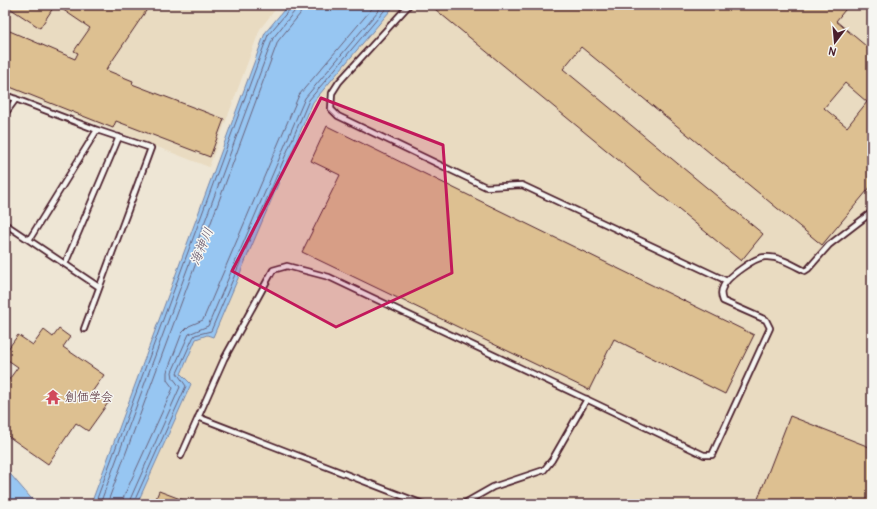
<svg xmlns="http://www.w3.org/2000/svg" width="877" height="509" viewBox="0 0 877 509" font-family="Pangolin,'Klee One',sans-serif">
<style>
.built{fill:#e9dbc1}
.water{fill:#97c6f2;stroke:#7883a2}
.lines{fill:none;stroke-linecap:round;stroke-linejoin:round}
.shore{stroke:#69627b;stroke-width:1}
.building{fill:#ddc091;stroke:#4a1f2b;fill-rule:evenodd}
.service-casing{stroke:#4a1f2b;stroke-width:8}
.service{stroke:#f6f6f2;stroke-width:4.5}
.marked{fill:#c2185b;fill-opacity:0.2;stroke:#c2185b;stroke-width:3;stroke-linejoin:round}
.labels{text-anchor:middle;stroke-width:3;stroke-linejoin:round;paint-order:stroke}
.poi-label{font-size:12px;fill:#4a1f2b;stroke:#f6f6f2;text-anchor:start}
.water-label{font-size:13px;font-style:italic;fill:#615167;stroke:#f6f6f2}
</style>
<rect width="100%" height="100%" fill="#eee6d5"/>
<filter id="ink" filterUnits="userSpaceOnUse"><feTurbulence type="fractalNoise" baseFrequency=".025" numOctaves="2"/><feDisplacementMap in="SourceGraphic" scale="8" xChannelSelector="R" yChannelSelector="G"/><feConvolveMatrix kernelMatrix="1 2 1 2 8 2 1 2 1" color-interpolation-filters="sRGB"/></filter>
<g filter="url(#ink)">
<path class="built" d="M5,5H276L278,6L260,29L209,167L5,88Z
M395,5H872V504H137L191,384L181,374L196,339L207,335L213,337L313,102Z"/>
<path class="water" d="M288,5H395L313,102L213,337L207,335L196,339L181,374L191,384L137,504H91L265,33Z
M5,468L36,504H5Z"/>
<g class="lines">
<path class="shore" d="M95,504L268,35L290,9L291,5
M100,504L273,38L294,12L296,5
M107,504L278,41L300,14L302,5
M122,504L124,496L173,388L167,380V372L182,333L189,326L203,320L299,95L375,5
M128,504L180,387L173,378L172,372L189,334L208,326L305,98L383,5
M133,504L186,386L177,373L193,338L195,335L211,331L309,100L389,5"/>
</g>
<path class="building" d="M5,5H55L40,28Z
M56,5H150L106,70L133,81L132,84L224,119L210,157L116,121L113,128L5,85V29L75,59L78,53L74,51L90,28Z
M430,5H849L836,21L872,51V185L822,245L581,47L563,69L763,234L741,261ZM845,83L867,102L847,127L824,108Z
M327,126L754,335L725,394L614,339L589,390L302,252L340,175L311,161Z
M59,329L70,337L63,347L104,375L92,392L108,403L88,431L76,423L48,464L5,434V385L18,367L5,358V353L18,335L33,345L44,330L53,337Z
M790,416L872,448V504H756Z
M159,491L191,503V504H154Z"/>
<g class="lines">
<g class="service-casing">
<path id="service" d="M409,5L339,82L332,93L331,109L338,116L486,187L522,185L727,281
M868,5L872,8
M5,95L97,130L29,240
M5,114L16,99
M5,224L99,287
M65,264L119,137
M84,329L151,148L97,130
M198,417L423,504
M181,456L224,359L273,270L287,266L329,277L704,455H712L770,328L766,320L723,301C721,296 720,292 723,287C726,278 755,257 765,257C779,256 793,265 805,271L808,269L829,245L872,212
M463,504L493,487L544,470L552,460L587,399"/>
</g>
<use href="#service" class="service"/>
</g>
</g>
<path class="marked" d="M321,98L443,145L452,273L336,327L232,271Z"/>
<defs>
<g id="temple-bare" transform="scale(1.2)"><path d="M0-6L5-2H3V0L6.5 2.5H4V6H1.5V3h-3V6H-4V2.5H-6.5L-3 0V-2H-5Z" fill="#d1495b" stroke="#f6f6f2" stroke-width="2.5" paint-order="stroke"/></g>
</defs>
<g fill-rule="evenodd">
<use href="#temple-bare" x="53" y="397"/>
</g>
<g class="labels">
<g class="poi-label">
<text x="65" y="401">創価学会</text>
</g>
<g class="water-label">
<text transform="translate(201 246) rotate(-67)" y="5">海神川</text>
</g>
</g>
<rect width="877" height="509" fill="none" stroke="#f6f6f2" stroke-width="20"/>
<rect x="10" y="10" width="857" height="489" fill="none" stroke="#4a1f2b" stroke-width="1.5" filter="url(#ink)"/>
<g transform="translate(835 42) rotate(196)" stroke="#f6f6f2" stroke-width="3" paint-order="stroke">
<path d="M0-3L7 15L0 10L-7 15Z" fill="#4a1f2b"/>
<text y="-6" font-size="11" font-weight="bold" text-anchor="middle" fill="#4a1f2b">N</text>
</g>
</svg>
